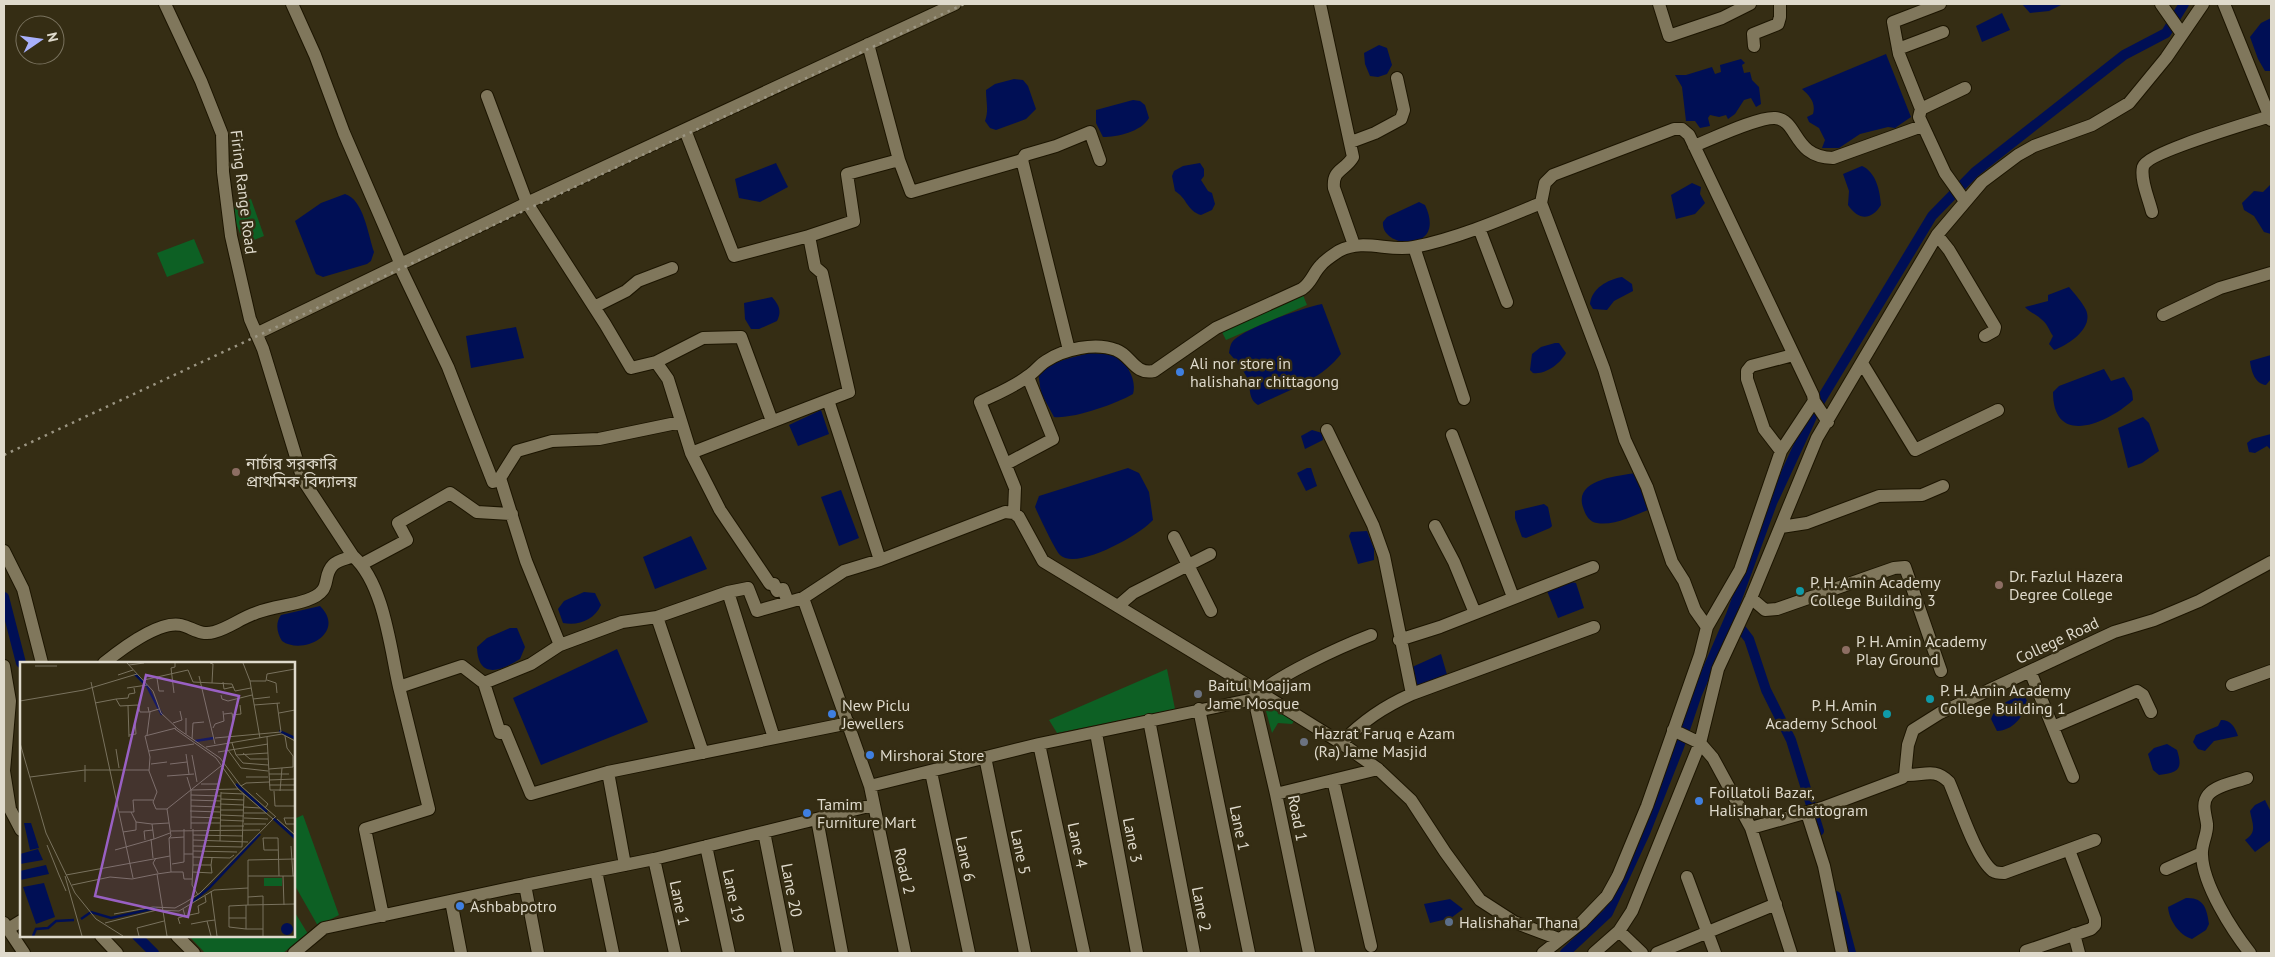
<svg xmlns="http://www.w3.org/2000/svg" width="2275" height="957" viewBox="0 0 2275 957" font-family="'PT Sans','Noto Sans Bengali',sans-serif">
<style>
.green{fill:#0d6024}
.water{fill:#000f55}
.lines{fill:none;stroke-linecap:round;stroke-linejoin:round}
.canal{stroke:#000f55;stroke-width:10}
.minor-casing{stroke:#1c1500;stroke-width:14}
.minor{stroke:#80775c;stroke-width:12}
.rail{stroke:#9c9683;stroke-width:2.5;stroke-dasharray:2.5 5;stroke-linecap:butt}
.shop-dot{fill:#3f7fe0;stroke:#352d14;stroke-width:2}
.education-dot{fill:#8d6e63;stroke:#352d14;stroke-width:2}
.culture-dot{fill:#0f9aa8;stroke:#352d14;stroke-width:2}
.worship-dot{fill:#6b7280;stroke:#352d14;stroke-width:2}
.service-dot{fill:#5c6f8a;stroke:#352d14;stroke-width:2}
.labels{text-anchor:middle;stroke-width:5;stroke-linejoin:round;paint-order:stroke}
.street-label{font-size:16px;fill:#dfdacc;stroke:#352d14}
.poi-label{font-size:16px;fill:#dfdacc;stroke:#352d14;text-anchor:start}
.inset-river{fill:none;stroke:#000f55;stroke-width:2.5}
.inset-road{fill:none;stroke:#79725e;stroke-width:1}
.view{fill:#9960c3;fill-opacity:0.15;stroke:#9960c3;stroke-width:2.5}
.inset-edge{fill:none;stroke:#dfdacc;stroke-width:2.5}
</style>
<rect width="100%" height="100%" fill="#352d14"/>
<path class="green" d="M251,199L264,236L244,244L230,207Z
M194,239L204,263L167,277L157,253Z
M1301,290L1307,305L1226,340L1220,328Z
M1167,669L1175,709L1057,733L1049,720Z
M1272,708L1294,721L1292,724L1278,723L1272,733L1266,711Z
M303,815L339,915L318,926L294,884V819Z
M294,911L308,934L283,953H205L189,936H294Z"/>
<path class="water" d="M2022,4H2063L2049,11L2030,13Z
M2002,13L2010,30L1982,42L1976,26Z
M2271,18V71H2265L2258,59L2250,37L2261,23Z
M1379,45L1387,48L1392,65L1387,74L1378,77L1370,76L1365,64L1364,53Z
M1886,54L1911,117L1895,128L1888,127L1860,134L1839,148H1822L1825,140L1819,128L1809,122L1807,117L1813,114C1816,103 1810,96 1802,89Z
M1741,59L1745,63L1742,65L1744,73L1750,72L1752,80L1759,87L1761,104L1756,107L1751,98L1744,100L1735,114L1728,119L1726,115L1719,117L1710,115L1708,118L1710,126L1700,128L1695,121H1686L1682,87L1675,75H1686L1712,67L1715,74L1721,72L1720,65Z
M1014,79L1023,80L1028,86L1036,109L1026,119L996,130L990,128L985,121C989,110 986,102 986,90L995,84Z
M1133,100L1140,101L1145,105L1149,118C1141,132 1117,137 1103,137L1096,123V110Z
M776,163L788,187L760,202L739,198L735,179Z
M1200,163L1204,169V176L1201,180L1208,191L1212,193L1215,204L1212,210L1201,215C1187,211 1187,198 1175,191L1172,176L1174,171L1183,166Z
M1862,166C1876,172 1880,191 1881,205C1871,221 1858,220 1848,205L1849,191L1843,174Z
M1692,183L1701,187L1700,194L1705,203L1695,214L1676,219L1671,195Z
M2271,184V234L2264,232L2254,216L2244,210L2242,203L2254,191L2263,192Z
M345,194C364,200 368,235 374,252L371,261L367,264L323,277L316,274L295,221L321,203Z
M1419,202L1425,205C1448,254 1380,249 1383,222L1387,217Z
M1622,277L1632,284L1633,291L1614,301L1607,310L1593,309L1590,304C1592,288 1607,280 1622,277Z
M2069,287C2075,294 2082,302 2086,310C2094,328 2068,345 2054,350L2049,344L2053,336C2049,330 2047,323 2041,319C2036,314 2030,313 2025,307L2048,301V295Z
M772,297C779,305 782,311 777,321L759,329H751L745,319L744,303Z
M1322,304L1341,354C1321,380 1287,391 1258,405C1248,399 1251,389 1248,380C1244,370 1236,361 1229,353C1230,348 1230,343 1235,339C1249,327 1302,308 1322,304Z
M516,327L524,358L471,368L466,336Z
M1555,343H1559L1566,353C1560,364 1545,375 1533,373L1530,370L1532,354L1541,347Z
M1090,353L1118,355C1127,366 1137,379 1133,394C1116,404 1073,419 1054,417L1041,393L1038,372C1053,361 1071,358 1090,353Z
M2271,355V379L2266,385C2255,384 2251,371 2250,361Z
M2104,369L2111,381L2124,377L2132,391L2133,400C2108,423 2053,448 2053,392L2059,386Z
M821,410L829,434L798,446L789,425Z
M2143,417L2149,423L2159,451L2142,463L2128,468L2118,428Z
M1312,430L1322,433L1323,440L1305,449L1301,436Z
M2271,434V450L2267,446L2255,453L2249,452L2247,443L2252,439Z
M1128,468L1139,473L1149,492L1153,520C1141,534 1077,571 1060,555C1055,550 1039,516 1035,507L1039,496Z
M1307,468H1311L1317,486L1306,491L1297,473Z
M1636,473L1648,510C1633,516 1613,526 1597,523C1590,522 1586,516 1584,510C1571,480 1616,476 1636,473Z
M841,490L859,538L839,546L821,497Z
M1544,504L1548,507L1552,526L1550,528L1526,538L1522,537L1515,518V511Z
M1367,531L1374,549V560L1358,564L1349,536L1351,532Z
M691,536L707,569L655,589L643,557Z
M1571,582L1576,583L1584,608L1558,618L1545,586Z
M584,592L595,593L601,605C594,620 579,626 563,623L558,609L564,601Z
M320,606C347,633 303,656 282,641C277,633 275,623 281,615Z
M510,628H517L525,647L520,659C501,671 478,680 477,647L487,638Z
M617,649L648,722L541,765L513,698Z
M1441,654L1448,678L1414,688L1410,668Z
M2024,695L2029,705C2020,718 2014,730 1997,731L1991,719C1997,704 2009,700 2024,695Z
M2221,720C2231,720 2235,727 2238,736L2214,741L2205,751L2198,749L2193,742L2196,735L2218,726Z
M2167,744L2177,750C2183,769 2179,773 2159,775L2153,770L2148,754L2154,748Z
M2265,800L2271,812V840L2255,852L2245,840C2258,832 2252,823 2250,811L2255,805Z
M2186,898C2204,897 2207,909 2209,924L2206,930L2192,939C2179,935 2169,920 2168,907Z
M1450,899L1463,909L1451,918L1430,923L1424,904Z"/>
<g class="lines">
<path class="canal" d="M4,597L21,663
M1735,621L1749,639L1766,690L1791,740L1819,831
M1836,896L1851,953
M137,936L154,953
M1565,953L1608,913L1645,833L1679,747L1697,694L1731,615L1772,503L1816,408L1932,216L1975,172L2124,55L2166,33L2184,4"/>
<g class="minor-casing">
<path id="minor" d="M292,4L315,55L344,133L399,260L401,269L448,367L493,482L500,478L526,561L560,645L622,622L657,617L728,592L748,588L757,611L803,598L844,571L880,560L1005,512L1014,513L1019,517L1043,561L1259,692L1341,743L1378,769L1411,800L1445,852L1480,900L1514,922L1559,939
M1320,4L1353,157C1345,171 1332,169 1334,188L1354,245
M1659,4L1669,36L1722,18L1750,4
M2161,4L2182,34
M2224,4L2271,120
M868,44L899,160L911,192L1022,160L1069,350
M1754,46L1753,34L1778,24L1780,17V4
M1898,49L1943,32
M1965,88L1921,109L1919,117L1945,173L1965,201
M487,96L527,203L605,324L631,368L656,362L668,379L691,453L828,400L880,560
M1921,109L1899,54L1893,22L1940,4
M685,130L734,256L809,236
M1351,142L1375,133L1401,119L1404,110L1397,78
M1694,146C1712,139 1757,117 1775,118C1799,120 1792,157 1833,158L1922,126
M1022,160L1025,155L1056,146L1090,132L1100,160
M2152,212C2149,199 2140,180 2143,167C2147,152 2250,123 2270,116
M1479,228L1507,302
M1937,235L1949,250L1995,327L1994,331L1985,336
M1414,247L1464,399
M594,307L626,291L638,281L672,268
M2163,315L2220,288L2271,273
M256,334L527,203L955,4
M656,362L703,338L741,337L772,421
M1862,363L1915,450L1998,410
M828,400L849,392L822,273L815,267L809,236L854,221L847,174L899,160
M1327,430L1373,525L1384,556L1412,694
M1452,435L1513,597
M1781,451L1764,429L1747,379V371L1751,366L1793,355
M691,453L720,510L770,584H774L777,591L783,589L788,602
M1006,464L1053,439L1028,377
M500,478L517,451L552,441L599,439L681,422
M1014,513L1015,488L980,402C996,394 1014,387 1028,376C1035,372 1039,365 1046,361C1064,349 1095,342 1116,350C1131,355 1134,375 1154,371L1216,328L1302,289C1312,282 1313,273 1321,265C1325,260 1333,255 1339,251C1363,238 1389,252 1414,247C1458,238 1500,220 1541,203
M1435,526L1454,562L1475,613
M1781,527L1807,523L1879,496L1922,495L1943,486
M1174,537L1211,611
M4,551L23,589L42,663
M353,556C384,584 390,647 399,687L462,666L484,683L531,664L560,645
M362,564L407,540L398,523L450,493L477,512L512,514
M728,592L774,738
M803,598L870,786L905,953
M1751,598L1765,610L1777,609L1894,568L1905,567L1941,671
M1118,606L1133,593L1210,554
M657,617L703,753
M1707,627L1695,610L1684,581L1672,562L1647,487L1625,440L1604,369L1541,203L1545,183L1553,175L1674,129H1682L1689,135L1813,395L1814,401L1828,422
M1399,640L1440,627L1593,567
M104,663C120,650 159,620 181,625C193,628 201,636 214,632C229,628 241,618 256,613C273,606 290,606 307,600C334,591 321,577 333,565C338,560 346,559 353,556L303,480L263,349L250,319L231,236L223,172L222,134L201,81L165,4
M4,666L10,701L4,771L10,809L21,830
M2030,671L2073,777
M484,683L500,733L505,731L531,794L608,772
M2232,685L2271,671
M1199,709L1249,953
M1149,720L1194,953
M2053,727L2137,691L2143,695L2151,712
M1673,730L1700,743L1713,758L1751,828L1791,953
M1096,733L1137,953
M1341,743C1363,721 1383,707 1412,694L1594,627
M1039,744L1084,953
M985,757L1025,953
M931,772L969,953
M1905,775C1924,776 1934,767 1949,782C1958,802 1976,859 1993,871C1996,873 2000,873 2004,873L2095,840
M2247,778C2236,782 2216,785 2208,795C2201,804 2206,815 2207,824C2208,834 2201,844 2202,855C2203,885 2232,930 2250,953
M1333,780L1371,946
M870,786L1039,744L1254,699
M1276,794L1378,769
M1807,813L1824,866L1842,953
M817,819L842,953
M1751,828L1822,808L1902,778L1905,775L1908,745L1913,730L1940,713L2114,632L2154,620L2199,601L2271,562
M764,832L788,953
M706,846L729,953
M654,859L675,953
M625,865L608,772L849,723
M2166,869L2202,853
M596,871L613,953
M1687,877L1715,953
M451,901L461,953
M383,916L365,829L429,809L399,687
M4,923L8,929L21,921
M8,929L24,953
M1619,931L1642,953
M2074,934L2079,953
M101,936L117,953
M177,936L194,953
M2026,951L2091,929L2095,925V919L2069,850
M294,953L324,928L525,885
M538,953L525,885L654,859L873,805
M1309,953L1276,794L1254,699C1270,678 1345,645 1371,635
M1543,953L1582,922L1607,896L1618,876L1647,806L1700,655L1707,627L1740,570L1781,451L1814,401
M1594,953L1619,931L1632,911L1700,743L1718,669L1751,598L1817,438L1937,235L1982,182L2018,155L2034,146L2092,125L2129,103L2166,58L2203,4
M1657,953L1776,904"/>
</g>
<use href="#minor" class="minor"/>
<path class="rail" d="M4,455L964,4"/>
</g>
<g class="shop-dot">
<circle cx="1180" cy="372" r="5"/>
<circle cx="832" cy="714" r="5"/>
<circle cx="870" cy="755" r="5"/>
<circle cx="1699" cy="801" r="5"/>
<circle cx="807" cy="813" r="5"/>
<circle cx="460" cy="906" r="5"/>
</g>
<g class="education-dot">
<circle cx="236" cy="472" r="5"/>
<circle cx="1999" cy="585" r="5"/>
<circle cx="1846" cy="650" r="5"/>
</g>
<g class="culture-dot">
<circle cx="1800" cy="591" r="5"/>
<circle cx="1930" cy="699" r="5"/>
<circle cx="1887" cy="714" r="5"/>
</g>
<g class="worship-dot">
<circle cx="1198" cy="694" r="5"/>
<circle cx="1304" cy="742" r="5"/>
</g>
<circle class="service-dot" cx="1449" cy="922" r="5"/>
<g class="labels">
<g class="street-label">
<text transform="translate(244 192) rotate(83)" y="6">Firing Range Road</text>
<text transform="translate(2057 640) rotate(-25)" y="6">College Road</text>
<text transform="translate(1298 818) rotate(79)" y="6">Road 1</text>
<text transform="translate(1240 828) rotate(78)" y="6">Lane 1</text>
<text transform="translate(1133 840) rotate(79)" y="6">Lane 3</text>
<text transform="translate(1078 845) rotate(78)" y="6">Lane 4</text>
<text transform="translate(1021 852) rotate(78)" y="6">Lane 5</text>
<text transform="translate(966 859) rotate(78)" y="6">Lane 6</text>
<text transform="translate(905 871) rotate(77)" y="6">Road 2</text>
<text transform="translate(792 890) rotate(79)" y="6">Lane 20</text>
<text transform="translate(734 896) rotate(78)" y="6">Lane 19</text>
<text transform="translate(680 903) rotate(78)" y="6">Lane 1</text>
<text transform="translate(1202 909) rotate(79)" y="6">Lane 2</text>
</g>
<g class="poi-label">
<text x="1190" y="369">Ali nor store in<tspan x="1190" dy="18">halishahar chittagong</tspan></text>
<text x="246" y="469">নার্চার সরকারি<tspan x="246" dy="18">প্রাথমিক বিদ্যালয়</tspan></text>
<text x="2009" y="582">Dr. Fazlul Hazera<tspan x="2009" dy="18">Degree College</tspan></text>
<text x="1810" y="588">P. H. Amin Academy<tspan x="1810" dy="18">College Building 3</tspan></text>
<text x="1856" y="647">P. H. Amin Academy<tspan x="1856" dy="18">Play Ground</tspan></text>
<text x="1208" y="691">Baitul Moajjam<tspan x="1208" dy="18">Jame Mosque</tspan></text>
<text x="1940" y="696">P. H. Amin Academy<tspan x="1940" dy="18">College Building 1</tspan></text>
<text x="842" y="711">New Piclu<tspan x="842" dy="18">Jewellers</tspan></text>
<text x="1877" y="711" text-anchor="end">P. H. Amin<tspan x="1877" dy="18">Academy School</tspan></text>
<text x="1314" y="739">Hazrat Faruq e Azam<tspan x="1314" dy="18">(Ra) Jame Masjid</tspan></text>
<text x="880" y="761">Mirshorai Store</text>
<text x="1709" y="798">Foillatoli Bazar,<tspan x="1709" dy="18">Halishahar, Chattogram</tspan></text>
<text x="817" y="810">Tamim<tspan x="817" dy="18">Furniture Mart</tspan></text>
<text x="470" y="912">Ashbabpotro</text>
<text x="1459" y="928">Halishahar Thana</text>
</g>
</g>
<g transform="translate(20 662)">
<rect width="275" height="275" fill="#352d14"/>
<path d="M244,216H262V224H244Z" fill="#0d6024"/>
<path d="M4,161H11L19,186L10,188ZM18,187L23,198L0,202V192ZM26,203L29,212L0,218V209ZM24,221L35,255L16,262L3,225ZM261 267a6 6 0 1 1 12 0a6 6 0 1 1-12 0Z" fill="#000f55"/>
<path class="inset-river" d="M115,12L127,24L142,53M259,69L275,76M175,79L194,76M216,122L247,150M253,156L275,176M172,240L189,226L240,172M61,257L71,250L91,256L136,246M13,274L16,267L28,266L36,259L54,258"/>
<path class="inset-road" d="M107,1L133,29L141,51L158,67L200,96L221,124L256,155M190,1L193,2L192,21M223,1L230,19L240,76M109,3L124,1M15,4H37M98,13L113,8M179,14L195,82M137,16L139,29H144M124,18L168,8L173,20L212,22L215,29L231,26M247,18L256,21L257,31M230,19H246L247,12L275,7M71,20L113,216M203,20L204,27L213,25M107,26L127,23M154,31L151,6L155,5V1M201,33L202,37L208,39L232,33M96,37L108,36L109,32L115,31L114,26M233,37L250,35M0,39L64,28L117,12M75,41L96,37L100,44L118,43L120,50H129M257,41L261,70M234,43L260,41M108,44L109,75M128,45L129,50L139,47M259,51L275,48M204,52L212,51L213,58M212,53L221,52L220,43M166,56V72M153,61L162,58L160,49M193,66L195,62L204,59L203,49M155,67L196,96L218,127L253,157M109,73L116,72L115,59M127,73L130,50M247,75L250,128H275M195,76L261,70M172,77L173,61L184,60M0,81L26,171L55,231L76,257L103,274M212,81L216,93L223,101L248,103M186,85L262,72L275,79M96,87L99,106M208,88L221,106L248,109M129,89L174,82M198,90L248,82M223,91L230,97H248M166,92L169,112M172,93L177,120M216,93L248,91M131,102L147,100M150,102L167,100M65,103V120M249,107L273,105V94L267,86L265,74M249,112H269M147,114L174,112M10,115L65,108H129M167,115L171,128L218,127M226,115H248M249,118L275,117M181,122H198M249,123H275M221,124L226,121L249,120M254,129L255,144H275M260,129L262,106M201,131L224,132L222,185M236,131L248,142L245,146M171,133L201,134M201,137L224,138M171,138L201,139M200,142L224,143M171,144L200,145M224,145L240,146M147,147H136L133,140L137,130L129,109L130,95L125,74L156,66M200,148H224M170,149L200,150M99,150H114L113,138H133M111,150L116,160L132,162M224,151H246M200,153L224,154M171,155L200,156M224,156L248,157M275,156H264L266,162H275M257,157L275,173M200,158L224,159M171,161H200M224,162H246M200,164H224M164,167V192H173M171,167V128M173,167V203H191L192,196M151,169L240,168M103,170L116,168V160M173,173L223,174M149,176L151,174L147,147L201,104M149,176L164,175M131,177L133,196M134,177L150,171M125,178L124,169L133,168M173,178L228,180M200,179L201,130M27,183L39,213M173,184L222,185M271,184L273,214M95,188L134,177L132,162L149,161M258,188H244L243,176H258L259,214M173,189L217,190M173,195L210,196L214,193M136,196L133,201L138,211M275,197L228,198V243L275,242M152,202L164,200V192M173,203L172,223L178,233M151,210H163L164,217H172M173,210L192,211L191,203M137,212L151,210L150,194M39,213L46,229M46,213L150,194L149,176M45,214L62,274M228,214H275M263,214L264,243M52,223L90,215L112,217L137,212L147,274M191,229L197,274M228,235L243,234V274M226,243V267H243M94,252L133,245L155,246L166,240L180,231L255,155M165,254L179,251L178,244L186,240L185,234M209,256V265L226,267M226,256H209V244L228,243M85,261L137,248L159,249L194,228L228,226M160,262L158,256L165,254L163,247M171,262L187,259M119,274L117,266L144,259M191,274L187,259L195,258"/>
<path class="view" d="M126,13L219,34L168,255L75,234Z"/>
<rect width="275" height="275" class="inset-edge"/>
</g>
<rect width="2275" height="957" fill="none" stroke="#dfdacc" stroke-width="10"/>
<g transform="translate(40 40) rotate(77)"><circle r="24" fill="#352d14" stroke="#79725e"/>
<path d="M0-4L9 19L0 12L-9 19Z" fill="#a8b0fc"/>
<text y="-8" font-size="14" font-weight="bold" text-anchor="middle" fill="#dfdacc">N</text>
</g>
</svg>
